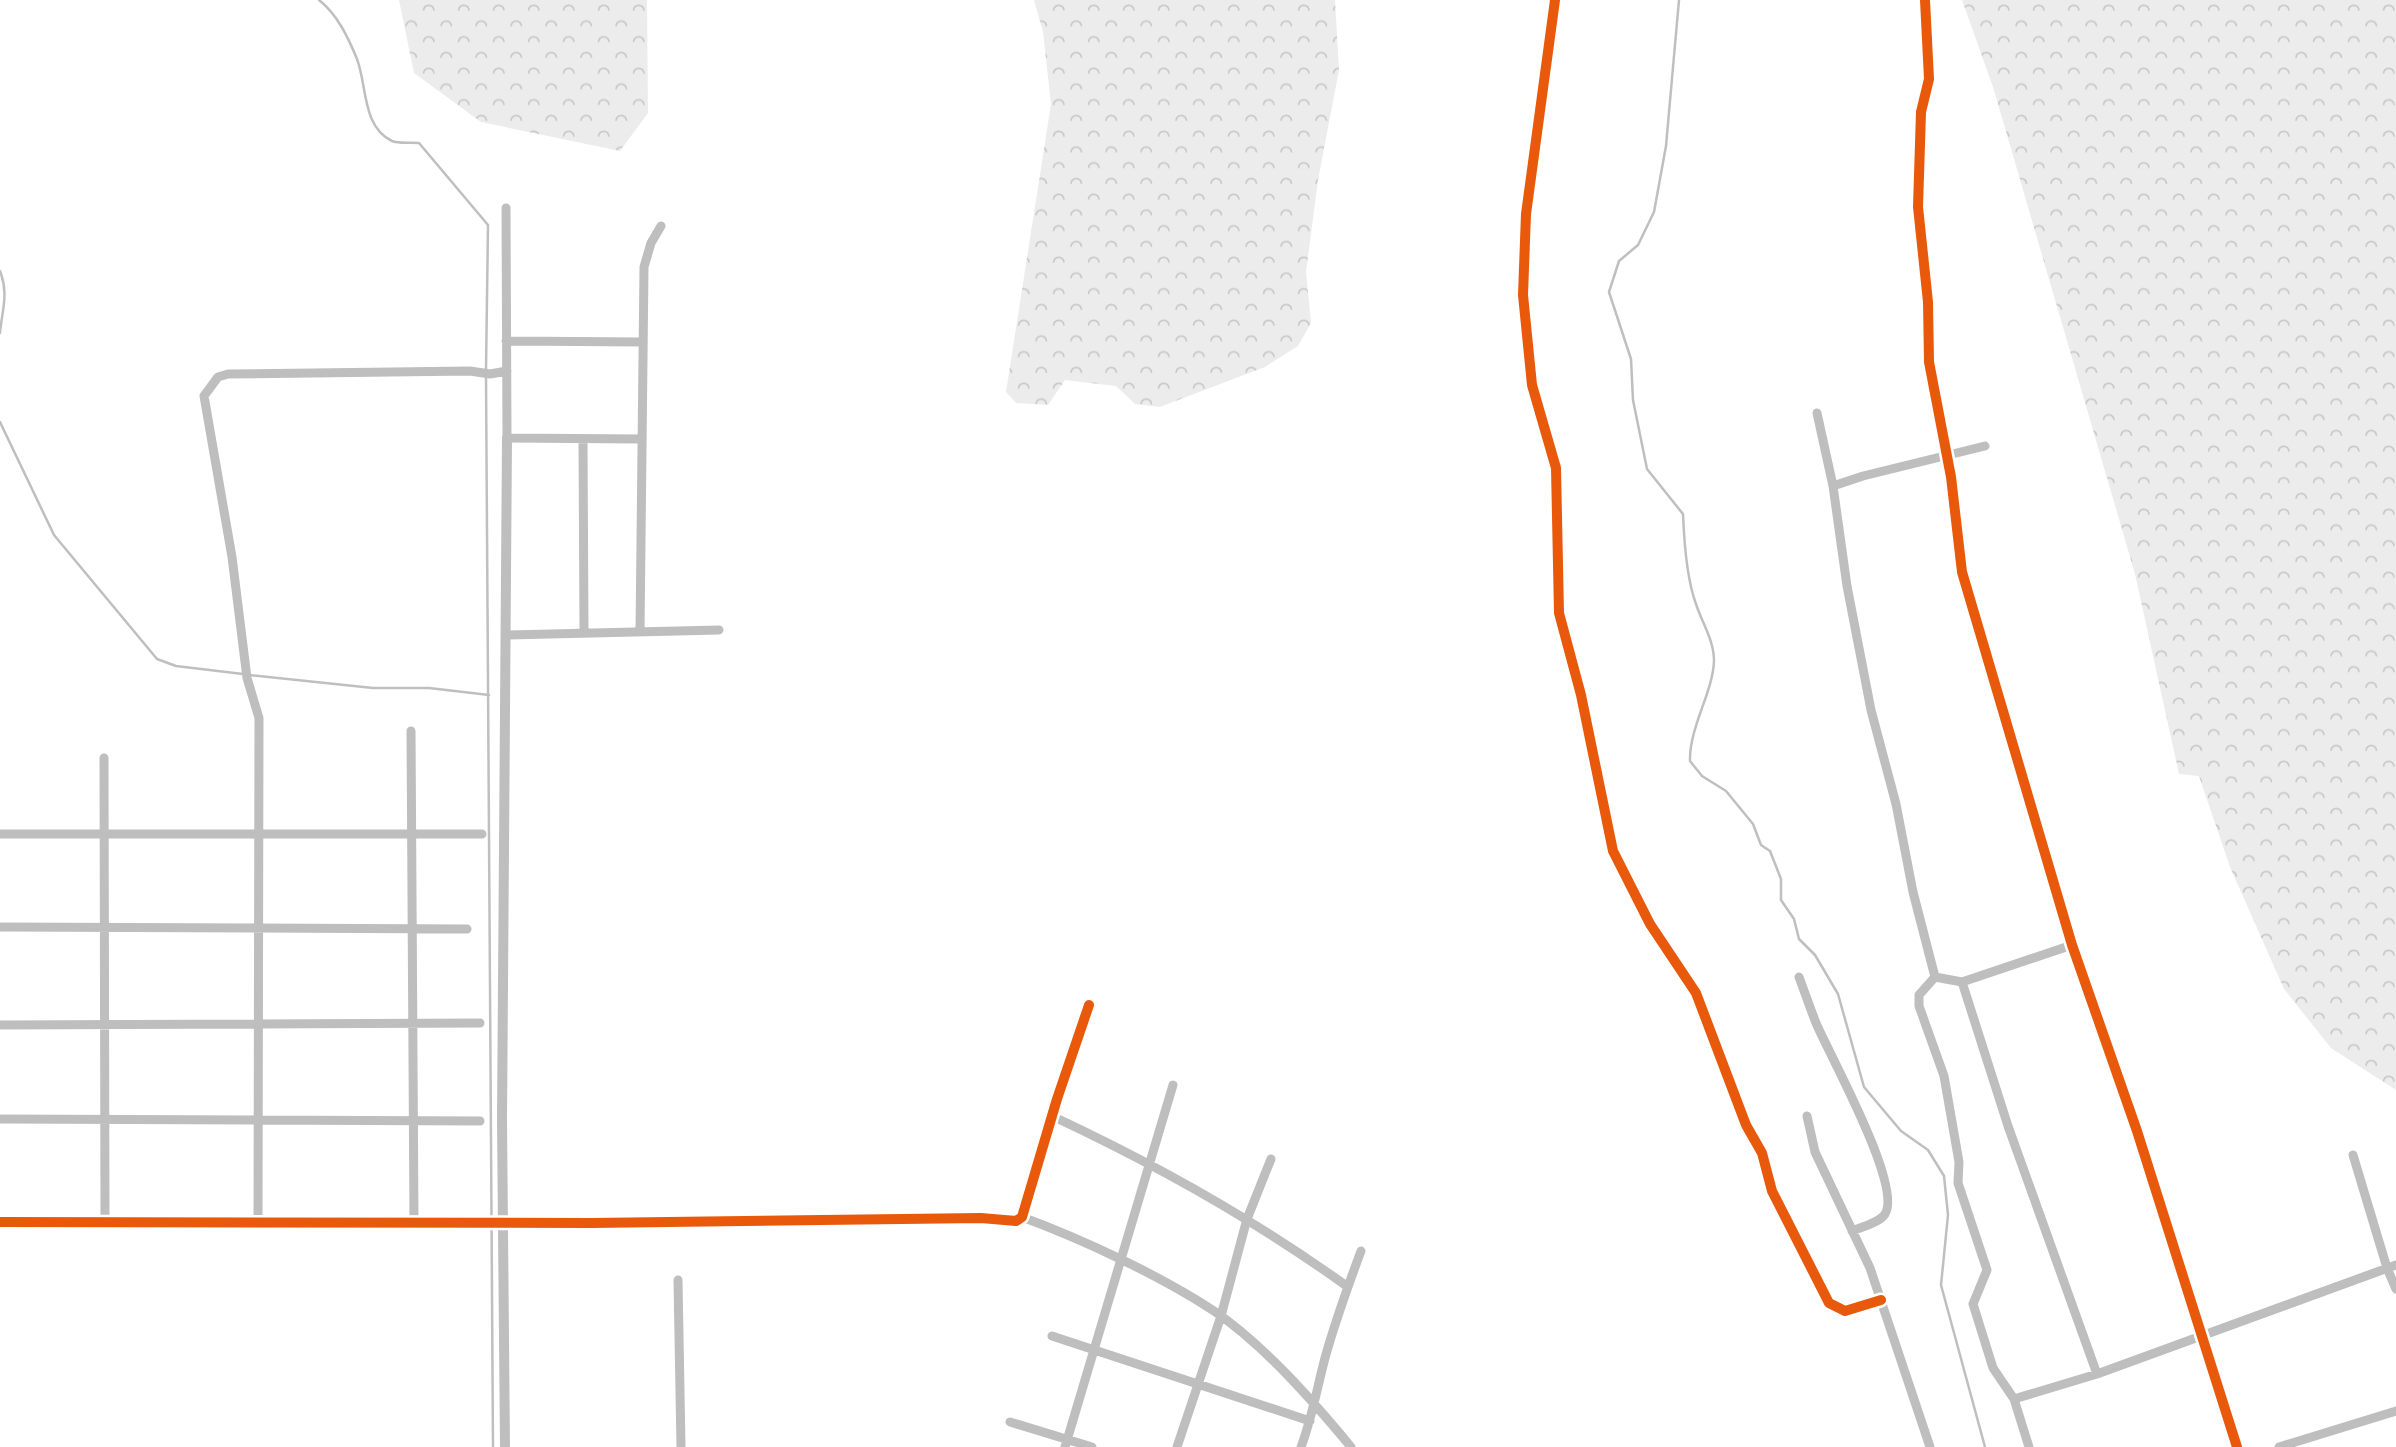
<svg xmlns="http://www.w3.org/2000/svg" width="2396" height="1447" viewBox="0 0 2396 1447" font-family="Poppins,sans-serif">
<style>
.forest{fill:url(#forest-crowns)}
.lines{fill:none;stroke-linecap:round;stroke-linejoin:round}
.stream{stroke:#bfbfbf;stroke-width:2.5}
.minor{stroke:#bebebe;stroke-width:9}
.tertiary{stroke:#bebebe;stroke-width:10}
.cycleway-casing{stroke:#fff;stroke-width:15}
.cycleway{stroke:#e8590c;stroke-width:10}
</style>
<defs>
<pattern id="forest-crowns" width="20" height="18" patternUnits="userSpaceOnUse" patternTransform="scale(1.75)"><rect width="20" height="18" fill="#ececec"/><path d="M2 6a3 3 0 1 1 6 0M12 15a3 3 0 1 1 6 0" fill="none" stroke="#c9c9c9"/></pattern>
</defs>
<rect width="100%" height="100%" fill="#fff"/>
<path class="forest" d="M399,0H647L648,113L620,151L481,122L414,73Z
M1034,0H1335L1339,70L1318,180L1306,272L1311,323L1298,346L1265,367L1160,407L1135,404L1116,386L1065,380L1048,405L1016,403L1006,392L1051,104L1043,32Z
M1962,0H2396V1090L2331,1048L2284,989L2230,867L2199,776L2179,774L2135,574L1993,87Z"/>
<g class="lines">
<path class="stream" d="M319,0C337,14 348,37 357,59C367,85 362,127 392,141C399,144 411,142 419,143L488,225L486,370
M1679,0L1666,146L1654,212L1638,245L1619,261L1609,292L1631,359L1633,400L1647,469L1683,514C1684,539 1687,580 1696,604C1702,623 1714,640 1714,661C1713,692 1689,728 1690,761L1702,776L1726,791L1753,824L1761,845L1770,851L1781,879V900L1794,919L1799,939L1815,955L1838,994L1864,1087L1901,1131L1928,1150L1944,1176L1948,1215L1941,1285L1985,1447
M0,271C9,294 2,310 0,333
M486,377L493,1447
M0,422L54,535L157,659L176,666L243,674
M249,675L373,688H429L489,695"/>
<path class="minor" d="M1555,0L1526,214L1523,295L1532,385L1556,468L1559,613L1581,695L1613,851L1650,924L1696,993L1746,1125L1762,1153L1772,1191L1829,1303L1845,1311L1881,1300
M1925,0L1929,79L1921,112L1918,207L1928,302L1929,362L1951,477L1962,572L2072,945L2137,1131L2237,1447
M506,208L507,438L641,439
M506,341L643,342
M1817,413L1833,486
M583,440L584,632
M1985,446L1863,476L1833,486L1847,586L1871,710L1896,804L1913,892L1935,977L1962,982L2072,945
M640,632L644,267L651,243L661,226
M506,635L719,630
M411,731L414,1222
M104,758L105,1221
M0,834H482
M0,927L467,929
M1799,977C1805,993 1810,1008 1816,1023C1829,1054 1903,1186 1885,1214C1879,1223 1862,1227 1852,1231
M1935,977L1919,995V1006L1944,1076L1959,1162L1958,1183L1987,1270L1973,1304L1993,1368L2014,1399L2029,1447
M1962,982L2008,1126L2097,1374
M0,1025L480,1023
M1052,1116C1155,1164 1255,1220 1348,1287
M1807,1116L1815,1152L1870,1268L1930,1447
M0,1119L480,1121
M2353,1155L2387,1268L2396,1289
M1022,1217C1082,1239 1161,1276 1214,1311C1264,1345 1313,1401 1351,1447
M0,1222L591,1223L981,1218L1016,1221L1022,1217L1057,1099L1089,1005
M258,1223L259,718L247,678L232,557L204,396L218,377L228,374L470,371L490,374L507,371
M678,1280L681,1447
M1052,1336L1310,1421
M2014,1399L2097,1374L2396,1265
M1010,1422L1092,1447
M1065,1447L1173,1085
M1177,1447L1221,1316L1247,1219L1271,1159
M1301,1447C1312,1418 1317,1388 1325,1358C1335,1322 1348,1286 1361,1251
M2279,1447L2396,1411"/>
<path class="tertiary" d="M505,1447L502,1120L507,438"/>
<g class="cycleway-casing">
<path id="cycleway" d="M1555,0L1526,214L1523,295L1532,385L1556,468L1559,613L1581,695L1613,851L1650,924L1696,993L1746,1125L1762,1153L1772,1191L1829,1303L1845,1311L1881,1300
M1925,0L1929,79L1921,112L1918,207L1928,302L1929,362L1951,477L1962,572L2072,945L2137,1131L2237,1447
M0,1222L591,1223L981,1218L1016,1221L1022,1217L1057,1099L1089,1005"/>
</g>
<use href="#cycleway" class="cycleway"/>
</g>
</svg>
